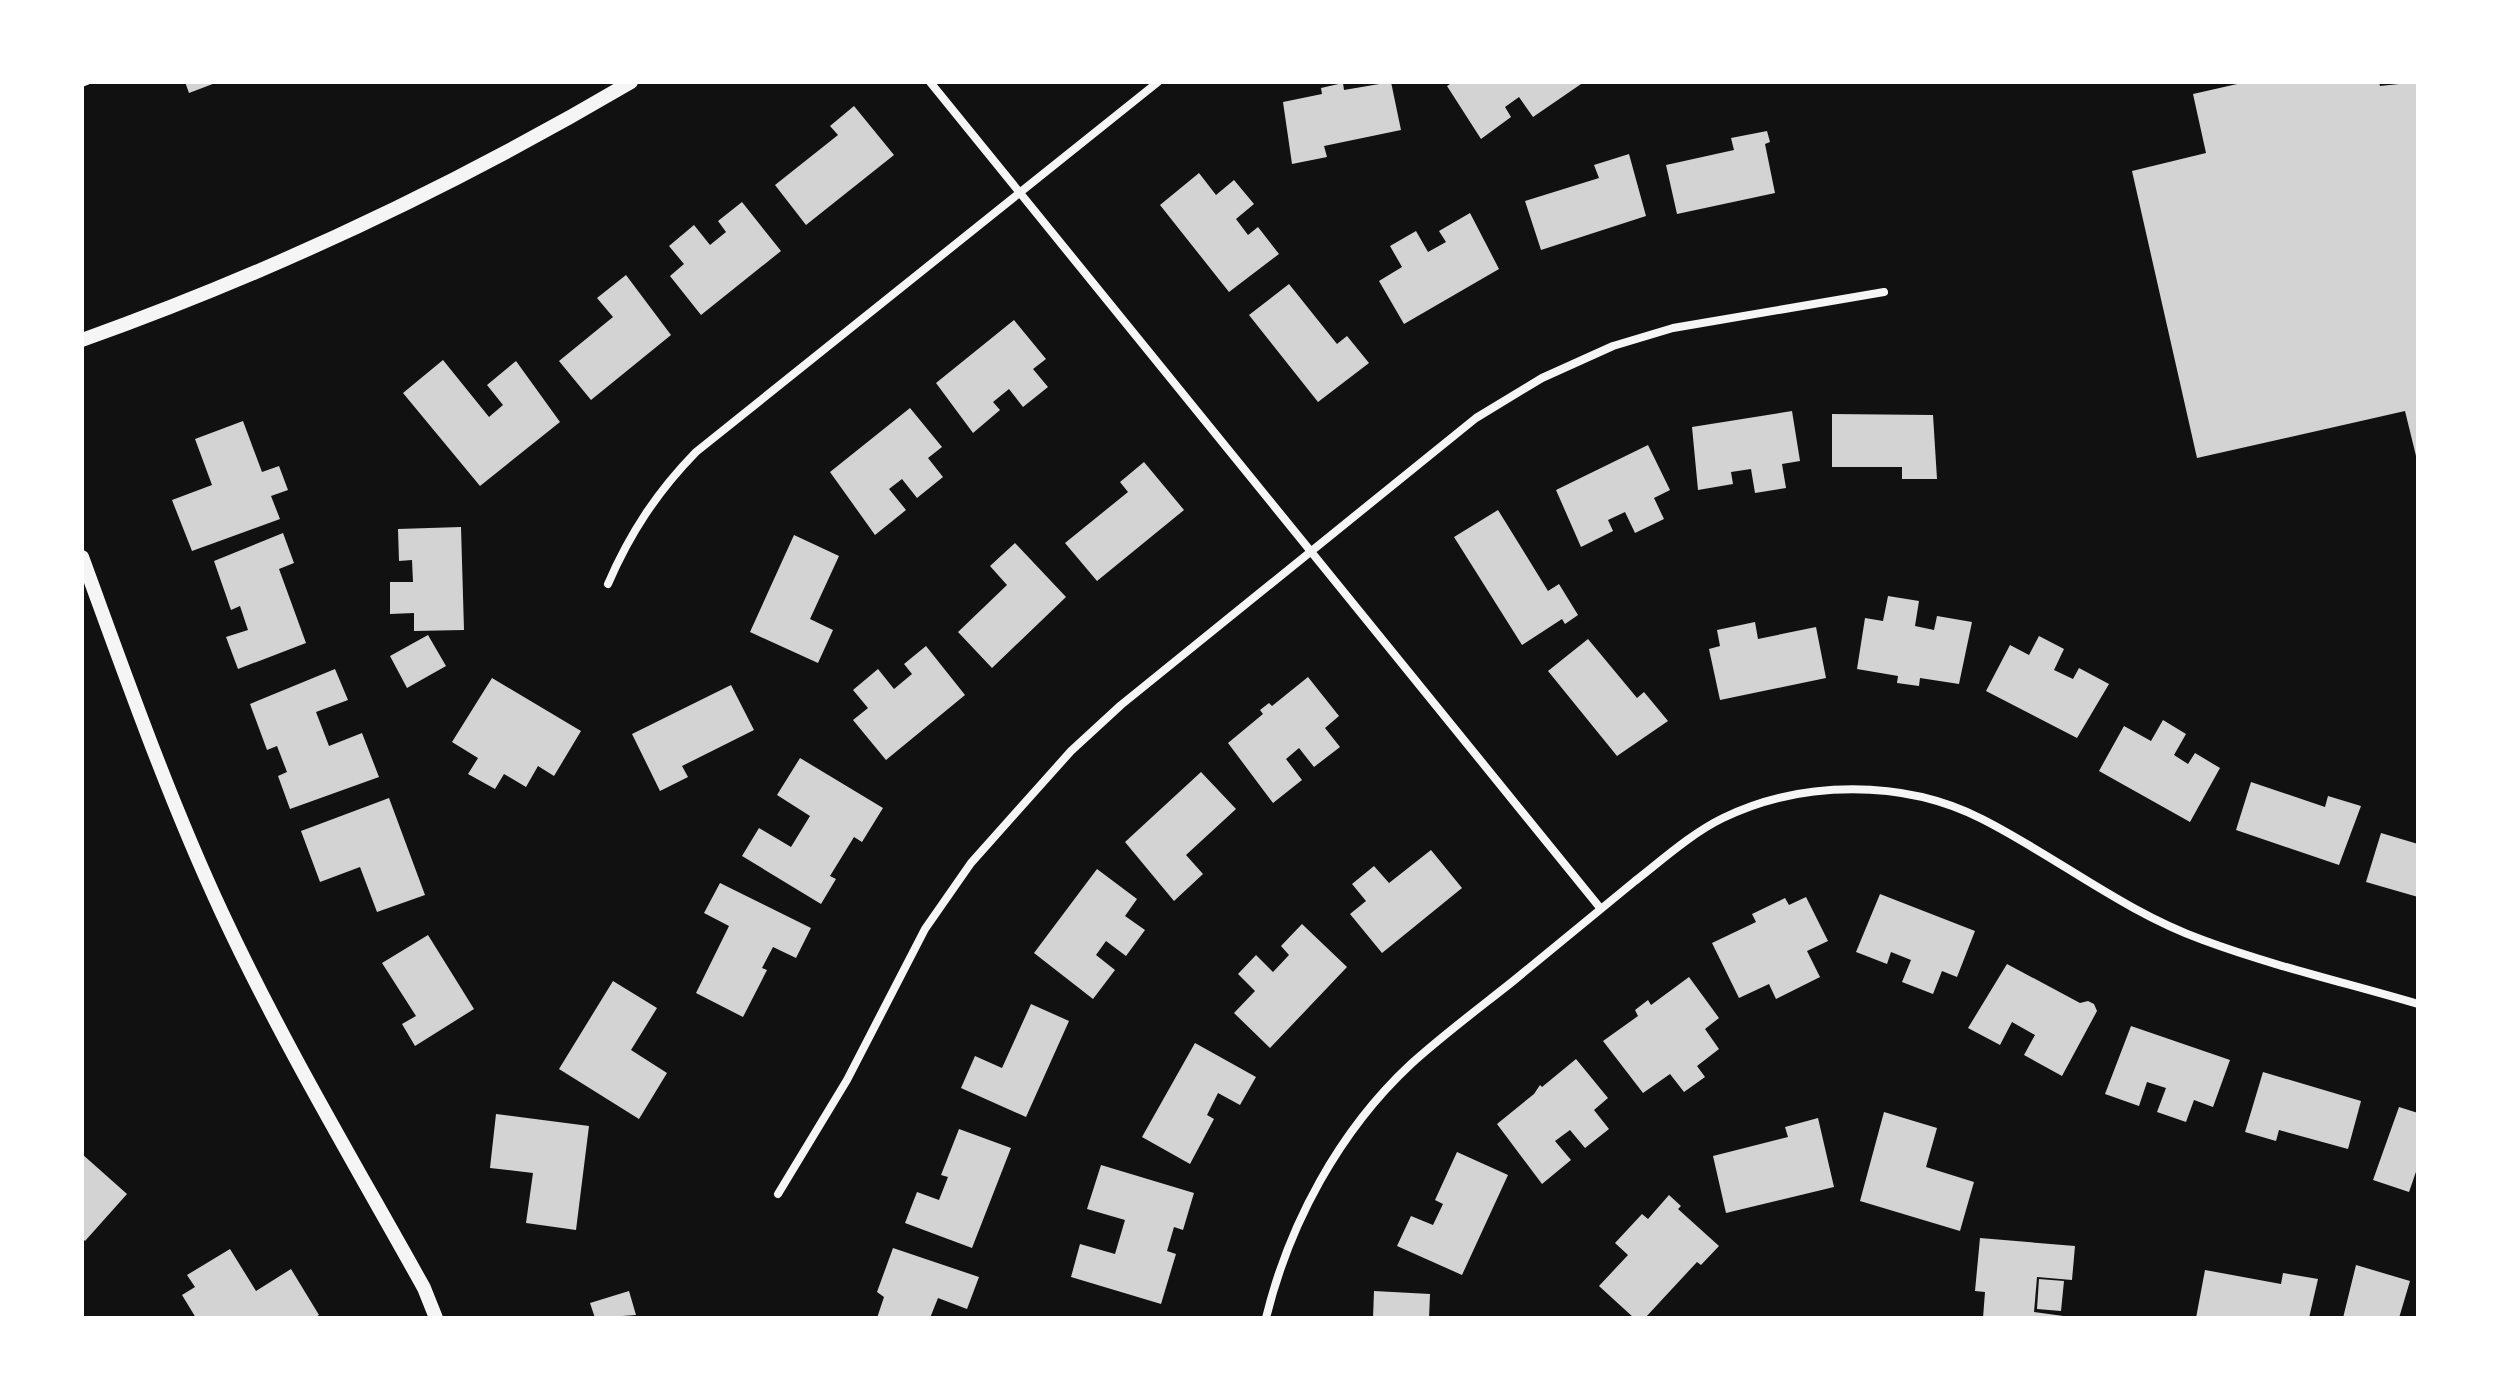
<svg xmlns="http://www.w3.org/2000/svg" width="2500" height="1400" viewBox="0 0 2500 1400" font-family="Merriweather,serif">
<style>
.building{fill:#d3d3d3}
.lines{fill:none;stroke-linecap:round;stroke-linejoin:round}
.service{stroke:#f5f5f5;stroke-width:6}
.minor{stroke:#f5f5f5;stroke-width:8}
.tertiary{stroke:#f5f5f5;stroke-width:14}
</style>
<rect width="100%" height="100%" fill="#111"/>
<path class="building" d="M185,82H218L189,93Z
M1391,82L1401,130L1324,146L1327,157L1292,164L1283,102L1322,94L1321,88L1343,83L1344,90Z
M1453,82H1584L1533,117L1519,97L1505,107L1511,117L1481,139L1447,86Z
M2246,82H2379L2380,86L2418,82V464L2405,411L2197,458L2132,171L2206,153L2193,94Z
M854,106L894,155L806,225L775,185L838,135L830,126Z
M1767,131L1770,142L1765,144L1775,193L1677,214L1666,165L1734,150L1731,138Z
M1629,154L1646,216L1541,250L1525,201L1599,178L1594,165Z
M1199,173L1216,195L1234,180L1254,204L1236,219L1248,235L1258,227L1279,254L1229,292L1160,205Z
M742,202L781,251L701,315L670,276L684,264L669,246L694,225L710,245L726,232L718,221Z
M1470,213L1499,269L1404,324L1379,281L1402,267L1390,246L1416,231L1428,252L1446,242L1439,231Z
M626,275L671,335L591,400L559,361L613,317L597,298Z
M1289,284L1337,344L1347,336L1369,363L1318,402L1249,315Z
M1014,320L1046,359L1033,369L1048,387L1023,407L1009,389L993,402L1000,410L973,433L936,383Z
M443,360L489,417L503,405L487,385L516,361L560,422L480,486L403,393Z
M910,408L942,447L928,458L943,477L917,498L902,479L889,489L906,510L875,535L830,472Z
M1792,411L1800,461L1782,464L1786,488L1755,493L1751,469L1731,472L1733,484L1698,490L1692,427Z
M1832,414L1933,415L1937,479H1902V467H1832Z
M243,421L262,472L279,466L288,490L271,496L280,519L192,551L172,500L212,485L195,439Z
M1648,445L1670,490L1654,498L1664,519L1635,533L1625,512L1608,520L1613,531L1581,547L1556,490Z
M1144,462L1184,510L1097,581L1065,543L1128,492L1120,482Z
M1498,510L1548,591L1559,584L1578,615L1565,624L1562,619L1522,645L1454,537Z
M461,527L464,630L414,631V613L390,614V582H413L412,560L399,561L398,529Z
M283,533L294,563L279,569L306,643L238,669L226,637L248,630L240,606L231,610L214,561Z
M794,535L839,556L810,619L833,630L818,663L750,632Z
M1015,543L1066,597L992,668L958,632L1007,585L990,566Z
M1888,596L1919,601L1915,626L1934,630L1937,616L1972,622L1959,684L1920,678L1919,686L1897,683L1898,676L1857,669L1865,618L1883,621Z
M1755,622L1758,639L1816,627L1826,678L1720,700L1709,649L1720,646L1717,630Z
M428,635L446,666L407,688L390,656Z
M2039,636L2064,649L2054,670L2073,679L2079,668L2109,684L2077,738L1986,691L2010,645L2029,655Z
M1588,639L1637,698L1644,692L1668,721L1617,756L1548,671Z
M926,646L965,695L886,760L853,720L868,708L853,690L878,669L894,689L912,674L904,664Z
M335,669L348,700L316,712L329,746L362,733L379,777L290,809L278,776L287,772L277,746L267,750L250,704Z
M1308,677L1339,716L1325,728L1340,747L1314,767L1299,748L1286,759L1302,780L1273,803L1228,743L1263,714L1260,710L1269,703L1272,706Z
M492,678L581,731L554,776L538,766L526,787L504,774L495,789L468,774L478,758L452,742Z
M731,685L754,730L682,766L688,777L660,791L632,734Z
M2163,720L2186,734L2174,755L2188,764L2195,753L2220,768L2190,822L2099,771L2124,726L2151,741Z
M800,758L883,808L862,842L854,837L830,876L836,879L821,904L742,856L759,828L791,847L810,816L777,795Z
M1201,772L1236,809L1186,855L1203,874L1174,901L1125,842Z
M2251,782L2325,807L2328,796L2361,806L2339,865L2236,830Z
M389,798L425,895L377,912L360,867L320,882L301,831Z
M2381,833L2418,844V897L2366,882Z
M1431,850L1462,888L1382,953L1350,914L1366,901L1352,884L1374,866L1389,883Z
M1097,869L1137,899L1125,916L1145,930L1126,956L1106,941L1096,955L1115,970L1093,999L1034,953Z
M720,883L811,928L796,958L773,947L762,968L767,970L743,1017L696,993L729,926L704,913Z
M1880,894L1975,931L1957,977L1942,971L1933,994L1902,982L1911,960L1891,952L1887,964L1856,952Z
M1806,897L1828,941L1807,951L1820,977L1776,999L1769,984L1739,998L1712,943L1756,922L1752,914L1785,898L1789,905Z
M1302,924L1347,967L1270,1048L1234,1013L1255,991L1238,974L1256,955L1273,972L1289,955L1281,946Z
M428,935L474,1009L415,1046L402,1024L416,1016L382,963Z
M2007,964L2080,1003L2088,1001L2094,1004L2097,1011L2062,1076L2024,1055L2035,1035L2012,1022L2000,1045L1968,1028Z
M1689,977L1719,1018L1705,1029L1719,1049L1697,1066L1705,1077L1684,1092L1670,1074L1643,1093L1603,1041L1638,1016L1635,1010L1648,1000L1651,1005Z
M613,981L657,1008L631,1050L667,1073L639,1119L559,1069Z
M1031,1004L1069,1021L1026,1117L961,1088L975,1056L1002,1068Z
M2131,1026L2230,1060L2213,1107L2194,1100L2186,1122L2157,1112L2166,1088L2147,1082L2139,1106L2105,1094Z
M1195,1043L1256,1077L1240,1105L1218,1093L1207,1115L1214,1119L1190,1164L1142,1137Z
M1576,1059L1608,1098L1594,1110L1609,1129L1585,1148L1570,1130L1555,1141L1571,1160L1542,1184L1497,1124L1534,1094L1540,1085L1542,1087Z
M2263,1072L2361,1101L2348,1149L2279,1130L2276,1141L2245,1132Z
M2399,1107L2418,1113V1166L2409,1192L2373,1180Z
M1884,1112L1937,1128L1926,1167L1974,1182L1960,1231L1860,1201Z
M496,1114L589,1126L576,1230L526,1223L533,1173L490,1168Z
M1818,1118L1834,1187L1726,1213L1713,1156L1788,1137L1785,1127Z
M959,1129L1011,1148L972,1248L905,1223L917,1192L939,1200L948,1177L941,1175Z
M1457,1152L1508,1175L1462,1275L1397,1246L1411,1216L1433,1225L1443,1204L1435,1200Z
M82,1154L127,1194L85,1241L82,1238Z
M1101,1165L1194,1193L1183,1230L1174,1227L1167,1251L1176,1254L1161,1304L1071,1277L1080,1244L1115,1254L1125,1220L1087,1209Z
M1669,1195L1681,1206L1678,1209L1719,1246L1701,1265L1697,1262L1645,1318H1634L1599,1286L1628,1255L1615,1243L1642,1214L1648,1219Z
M1980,1238L2075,1246L2072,1280L2037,1277L2034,1312L2078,1318H1983L1985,1292L1975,1291Z
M893,1248L979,1277L967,1309L938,1298L930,1318H877L884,1297L877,1292Z
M230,1249L256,1291L291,1269L319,1315L314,1318H196L182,1295L195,1287L187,1275Z
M2356,1265L2410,1281L2399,1318H2343Z
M2205,1270L2281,1284L2283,1273L2318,1279L2309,1318H2196Z
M2039,1279L2064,1281L2061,1311L2037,1309Z
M629,1291L636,1315L595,1318L590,1303Z
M1374,1291L1430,1294L1429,1318H1373Z"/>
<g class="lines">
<path class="service" d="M82,84L87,82"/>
<path class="minor" d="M930,82L1601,909
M608,584C630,533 657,492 696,452L1158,82
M778,1194L847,1080L925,929L971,863L1071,751L1121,705L1476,418L1542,378L1613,346L1673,328L1884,292
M1266,1318C1289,1224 1339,1131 1411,1064C1443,1035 1478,1009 1512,982C1553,948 1594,915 1635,881C1662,860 1692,833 1723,818C1801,780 1904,779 1982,819C2057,857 2123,911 2203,940C2273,966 2347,983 2418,1004"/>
<path class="tertiary" d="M82,340C273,272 456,185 631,82
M82,557C126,677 168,797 222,913C282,1042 355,1164 424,1288L436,1318"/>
</g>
<rect width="2500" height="1400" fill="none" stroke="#ffffff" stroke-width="168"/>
</svg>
